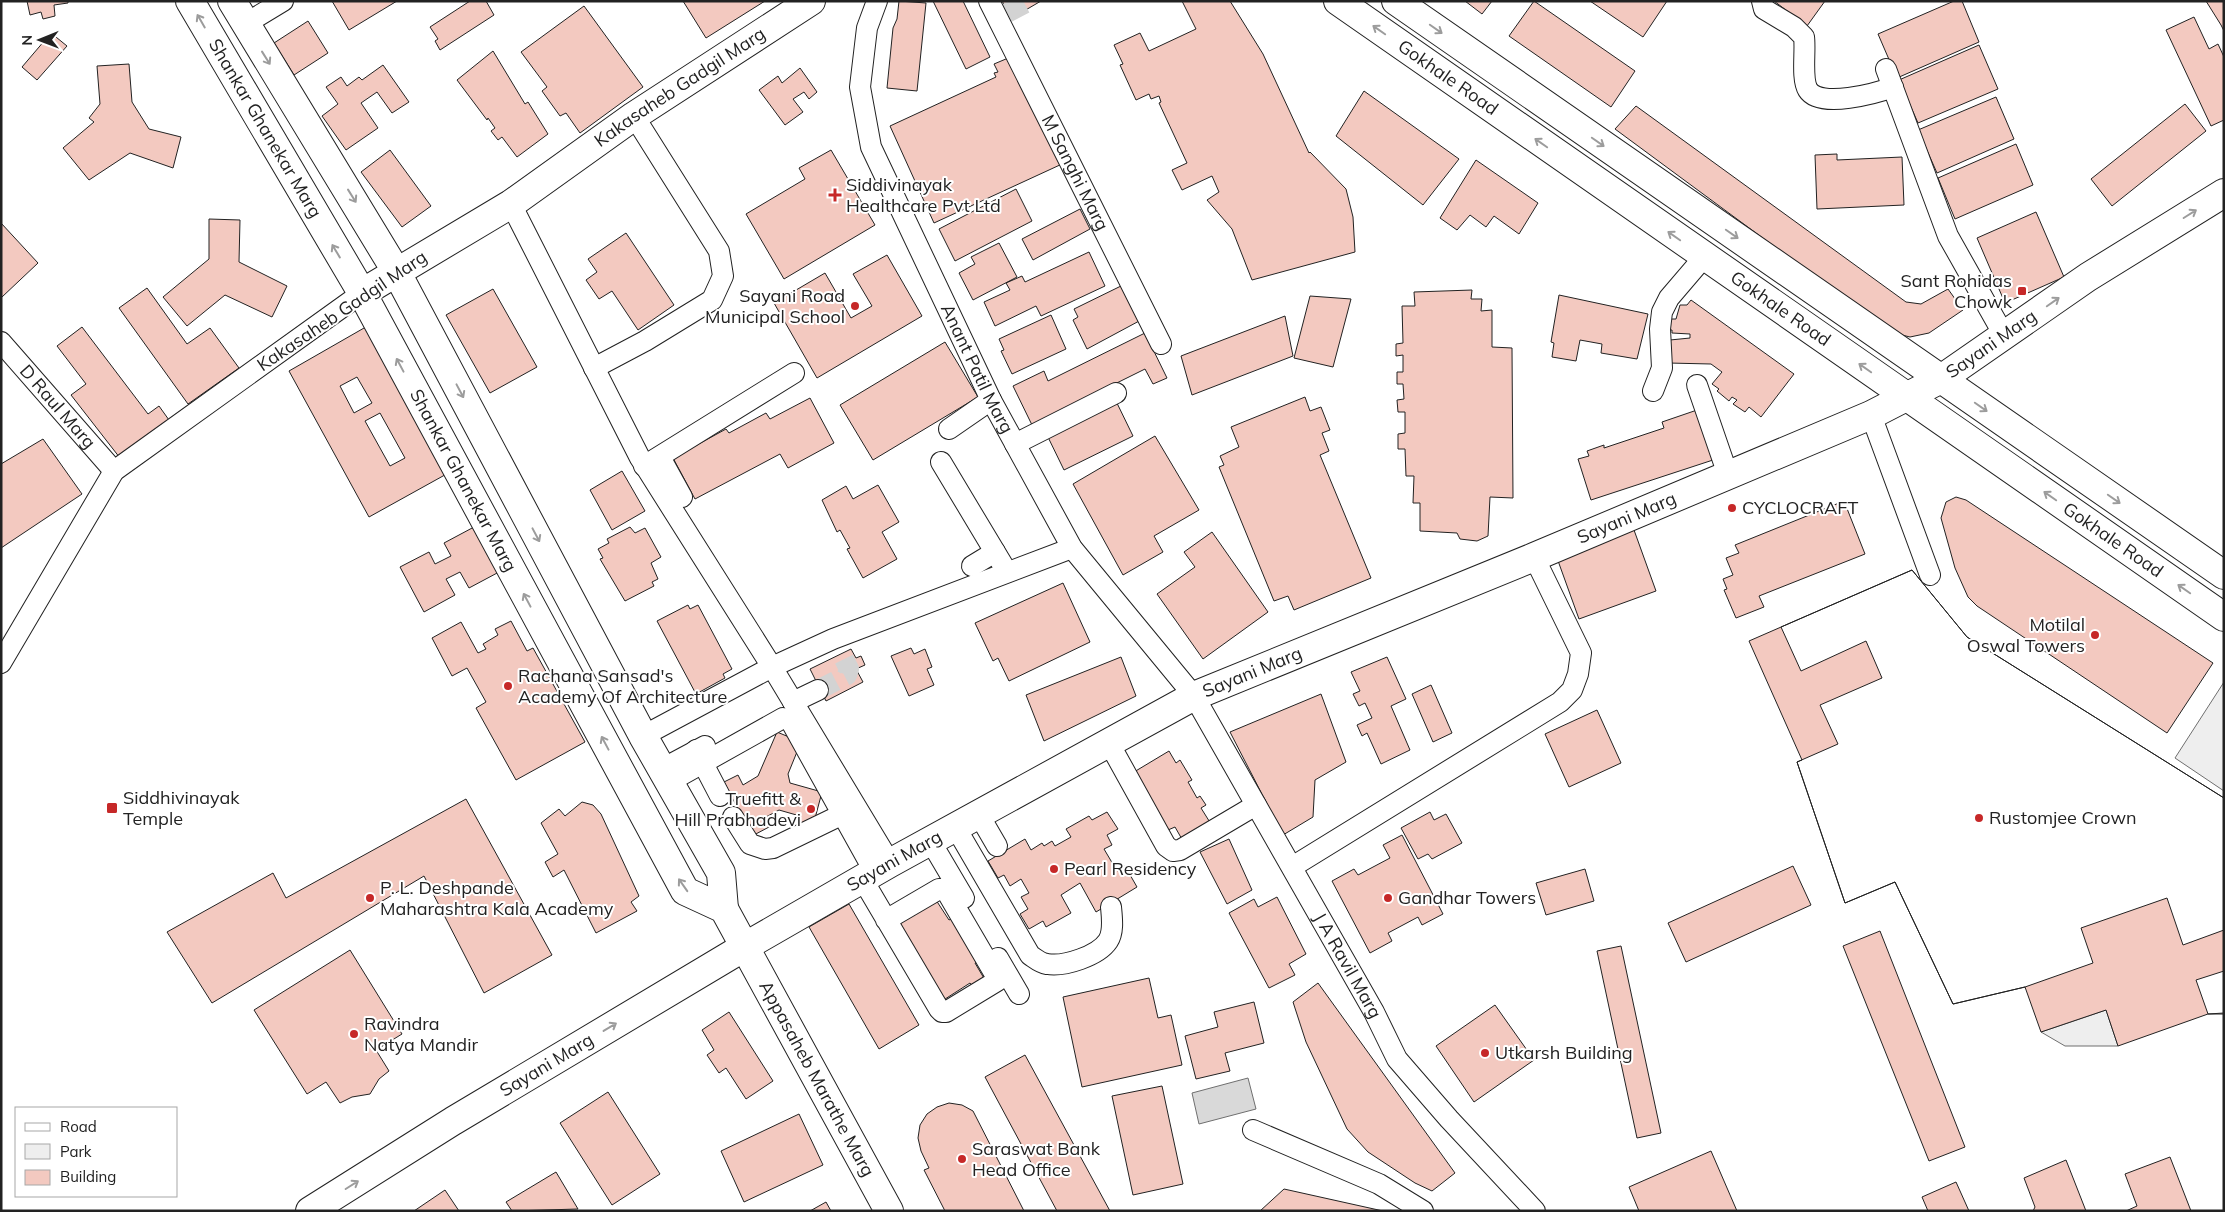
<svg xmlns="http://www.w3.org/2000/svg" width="2225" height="1212" viewBox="0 0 2225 1212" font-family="Mulish,sans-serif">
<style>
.green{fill:#eee;stroke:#6f6f6f}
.water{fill:#d9d9d9;stroke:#6f6f6f}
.building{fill:#f3c9c0;stroke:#222;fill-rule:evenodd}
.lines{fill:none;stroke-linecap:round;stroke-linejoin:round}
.street-tunnel{stroke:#d3d3d3;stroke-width:20;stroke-dasharray:20 10;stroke-linecap:butt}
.street-casing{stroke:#222;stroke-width:22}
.secondary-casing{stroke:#222;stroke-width:30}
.primary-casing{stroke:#222;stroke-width:30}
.street{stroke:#fff;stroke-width:20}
.secondary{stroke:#fff;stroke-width:28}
.primary{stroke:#fff;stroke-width:28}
.oneway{stroke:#9c9c9c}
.poi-dot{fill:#c62828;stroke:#fff;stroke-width:2}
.labels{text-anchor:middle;stroke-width:4;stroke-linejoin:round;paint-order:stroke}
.street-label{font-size:18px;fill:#222;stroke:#fff}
.poi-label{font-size:18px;fill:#222;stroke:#fff;text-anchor:start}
</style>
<rect width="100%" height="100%" fill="#fff"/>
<path class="green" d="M2224,682V791L2175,758Z
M2106,1010L2118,1046H2065L2041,1032Z"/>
<path class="water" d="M1248,1078L1256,1109L1199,1124L1192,1093Z"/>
<path class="building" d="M27,1H68V3L54,5L55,16L43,19L41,12L30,15Z
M332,1H397L349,30Z
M470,1H486L494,15L440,50L435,41L438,39L430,27Z
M683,1H765L706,38Z
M899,1L926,3L917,91L887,88L893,28L897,19Z
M933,1H963L990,57L966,69Z
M1002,1H1041L1012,18Z
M1182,1H1230L1263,54L1309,153L1310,152L1346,189L1353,217L1355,252L1252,280L1232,229L1207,200L1219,192L1212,176L1182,190L1172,170L1187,163L1159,103L1161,102L1159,96L1151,99L1149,94L1136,100L1120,65L1123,64L1114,45L1140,33L1149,51L1196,29Z
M1465,1H1492L1482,14Z
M1534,1L1635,71L1611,107L1509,36Z
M1590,1H1667L1643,37Z
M1774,1H1825L1807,26Z
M1954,1H1962L1979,42L1897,78L1878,34Z
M2206,1H2224V31L2221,25Z
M584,6L643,87L580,133L566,113L560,116L542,91L547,87L521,52Z
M2194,17L2209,49L2218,44L2224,57V120L2211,126L2166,30Z
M308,21L328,53L294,75L274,43Z
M51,33L67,46L37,80L22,67Z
M1979,45L1998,89L1918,123L1899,80Z
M493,51L525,104L528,102L548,134L517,157L502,137L498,140L491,131L495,128L488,118L487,120L457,80Z
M1013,56L1062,164L934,223L890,126L996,77L994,73L998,72L994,64Z
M129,64L132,102L149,129L181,137L173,168L130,153L89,180L63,148L94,122L89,118L100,104L97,66Z
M383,65L409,102L392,113L377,92L361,103L378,128L346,150L322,116L338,104L326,87L341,77L347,86L359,77L362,80Z
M800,68L817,92L809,99L804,92L793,99L803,112L785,125L759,90L778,76L782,83Z
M1364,91L1459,159L1423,205L1336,136Z
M1996,97L2014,139L1937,173L1918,130Z
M2185,104L2206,131L2112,206L2091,179Z
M1636,106L1906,302L1921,304L1948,289L1963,310L1929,333L1910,337L1890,332L1615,129Z
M2016,144L2033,185L1955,219L1938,178Z
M390,150L431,206L402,227L361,172Z
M831,150L875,225L784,279L746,214L805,179L799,168Z
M1837,154V160L1902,157L1904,205L1817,209L1815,155Z
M1476,160L1538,203L1519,234L1494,216L1486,227L1470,215L1457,230L1440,218Z
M1016,189L1032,221L955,261L939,229Z
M1080,209L1090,229L1033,260L1022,239Z
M2036,212L2064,277L2005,303L1977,238Z
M209,219L240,220L239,262L287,286L272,317L225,295L187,326L163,297L209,259Z
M1,223L38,263L2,297L1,296Z
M626,233L674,305L638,330L612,291L599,299L586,280L597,272L588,259Z
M999,243L1017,277L973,300L959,273L975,264L971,257Z
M1089,252L1105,286L1041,316L1036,306L995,326L984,302L1010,290L1006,283L1022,276L1025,282Z
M887,255L922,316L817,378L774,303L825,273L851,318L872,306L853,274Z
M1123,285L1141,320L1087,349L1073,320L1078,317L1074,309Z
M147,288L187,344L210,328L239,368L188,404L119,308Z
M493,289L537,367L490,393L446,315Z
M1472,290L1471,299H1482L1481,311L1492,310V347L1512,348L1513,498L1490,497L1488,536L1477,541L1460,539L1457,533L1420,531V503H1413L1414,476H1406L1405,449H1398V434L1405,433V412H1398L1397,400L1404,399L1403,384H1397V372H1403V355L1396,356V344L1403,343L1402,306H1415L1414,292Z
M1559,295L1648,314L1637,359L1601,353L1602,344L1580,340L1576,361L1552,357L1554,343L1551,342Z
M1310,296L1351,299L1333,367L1294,358Z
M1691,300L1794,374L1761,417L1749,407L1745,412L1733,404L1737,400L1732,397L1729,401L1717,391L1719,389L1712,384L1722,372L1711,364L1668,363L1670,340L1690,338V334L1672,333V330H1668L1669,319H1676L1680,305H1687Z
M1051,315L1066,349L1012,374L1001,351L1004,350L999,339Z
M1285,316L1293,356L1192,395L1181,356Z
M371,324L452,471L369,517L289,371ZM357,377L372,403L354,413L340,386ZM380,413L405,458L390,466L365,421Z
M82,327L148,414L159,406L169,420L120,458L71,395L86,384L57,346Z
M1145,333L1167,378L1153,384L1145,369L1032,425L1013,386L1044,371L1048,381Z
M945,342L978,397L873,460L840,405Z
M1114,397L1133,436L1064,470L1045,431Z
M1305,397L1310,411L1321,407L1330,430L1322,433L1329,451L1320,455L1371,578L1294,610L1288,596L1274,601L1219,467L1224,465L1220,456L1239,447L1231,427Z
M810,398L834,443L788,468L780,454L695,499L673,458L726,429L729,433L766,413L770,419Z
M1700,409L1716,459L1591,500L1578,459L1589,456L1587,451L1604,445V448L1664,428L1662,422Z
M1155,436L1199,510L1154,536L1163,552L1123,575L1073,484Z
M43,439L82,494L1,548V464Z
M622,471L645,511L612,530L590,490Z
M878,485L899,522L882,532L897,559L863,578L847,549L850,548L840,530L837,532L822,500L846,486L853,499Z
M1956,497L1966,500L2213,663L2167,733L1977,606L1968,597L1955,568L1941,518L1946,502Z
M1844,501L1865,554L1759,596L1764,607L1736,618L1724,590L1727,589L1723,579L1733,575L1726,558L1739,553L1735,545Z
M474,527L499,572L469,588L460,572L446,579L455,595L424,612L400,567L429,552L435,564L451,556L444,543Z
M630,527L635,533L645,528L661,557L651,563L658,579L652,582L654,586L625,601L600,559L603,558L598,549L609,543L607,539Z
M1634,530L1656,591L1579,619L1557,558Z
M1212,532L1268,612L1203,659L1157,594L1195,567L1184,552Z
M1912,570L1967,637L2224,798V930L2183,945L2167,898L2081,928L2093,963L2025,987L1953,1004L1895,882L1845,903L1797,762L1838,744L1820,705L1882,678L1866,641L1801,671L1781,627Z
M1912,570L1967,637L2224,798V1014H2208L2118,1046L2106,1010L2041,1032L2025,987L1953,1004L1895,882L1845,903L1797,762L1802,760L1749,641Z
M1063,583L1090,642L1009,681L998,658L993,661L975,623Z
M688,605L690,609L698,605L732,669L723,674L725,678L696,694L657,621Z
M511,621L527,651L533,648L585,742L516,780L476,708L486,702L467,668L452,676L432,638L461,622L478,653L486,649L483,644L498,635L495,629Z
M911,648L914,654L925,649L932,667L927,669L934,685L909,696L891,656Z
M851,649L856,658L861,656L865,665L856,669L863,682L826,701L810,669Z
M1121,657L1136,696L1044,741L1026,695Z
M1387,657L1406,699L1391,706L1410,750L1381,764L1367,733L1362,736L1357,725L1372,718L1365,703L1359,706L1353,694L1360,691L1351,672Z
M1431,685L1452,733L1433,742L1412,694Z
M1321,694L1346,762L1315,780L1313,817L1283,835L1230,732Z
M1597,710L1621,763L1569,787L1545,734Z
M777,732L801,742L788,774L790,783L822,792L813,826L798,822L800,816L779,810L766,817L771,826L752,836L724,782L738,775L743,785L758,776Z
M1169,751L1176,763L1180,760L1192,780L1188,782L1197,798L1200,796L1206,805L1201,808L1211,824L1183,841L1175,827L1168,830L1134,772Z
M466,799L552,955L484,993L424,876L212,1003L167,932L273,873L286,898Z
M582,802L593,805L601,814L639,896L631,902L637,911L596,933L564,870L553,877L545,862L558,854L541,823L559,809L565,816Z
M1107,812L1118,829L1107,835L1112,845L1104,849L1117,871L1125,866L1137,887L1096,912L1080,883L1061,895L1071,913L1046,927L1043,921L1029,929L1020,914L1028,909L1021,897L1029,893L1021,879L1010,886L1004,875L998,878L988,861L1025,839L1031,850L1042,843L1044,846L1052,841L1055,846L1071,837L1066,829L1089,816L1092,820Z
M1430,812L1434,820L1446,814L1462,843L1432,859L1428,854L1418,859L1401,828Z
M1402,835L1443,914L1422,925L1418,917L1388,933L1392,941L1370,953L1332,881L1354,869L1358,875L1390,858L1383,845Z
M1229,839L1252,890L1227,904L1200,852Z
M1793,866L1811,905L1686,962L1668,923Z
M1585,869L1594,901L1546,915L1536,883Z
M1277,897L1306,954L1289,964L1295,975L1269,988L1229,913L1254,899L1258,907Z
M936,900L949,920L955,917L982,959L975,963L985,980L973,987L970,983L942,1001L895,926Z
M849,904L919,1025L879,1049L809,927Z
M1880,931L1965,1147L1929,1161L1843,946Z
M1621,946L1661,1133L1637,1138L1597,951Z
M350,950L402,1034L376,1050L389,1071L379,1079L370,1094L352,1097L340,1103L326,1082L307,1094L254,1010Z
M2224,971V1013L2208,1014L2196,980Z
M1149,978L1158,1018L1171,1015L1182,1065L1082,1087L1063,997Z
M1318,983L1455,1173L1432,1191L1415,1183L1368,1152L1347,1129L1306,1042L1293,1002Z
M1254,1002L1264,1043L1225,1053L1230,1071L1196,1079L1185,1036L1218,1027L1214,1012Z
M1495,1005L1534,1060L1474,1102L1436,1046Z
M729,1012L773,1081L746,1099L726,1068L719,1073L707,1055L714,1050L702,1030Z
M1025,1055L1110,1211H1057L985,1077Z
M1162,1086L1183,1184L1133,1195L1112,1096Z
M608,1092L660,1174L612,1205L560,1123Z
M949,1103L962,1105L973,1111L1024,1211H945L924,1170L929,1168L921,1151L918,1138L920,1125L927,1114L937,1107Z
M799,1114L823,1165L744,1202L721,1151Z
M1711,1151L1737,1211H1639L1629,1187Z
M2170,1157L2191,1211H2126L2137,1206L2125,1174Z
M2066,1160L2086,1211H2033L2035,1207L2024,1178Z
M556,1172L578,1209L512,1211L506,1202Z
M1956,1182L1969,1211H1928L1922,1197Z
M1284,1189L1383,1211H1260Z
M445,1190L459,1211H414Z
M826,1202L831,1211H810Z"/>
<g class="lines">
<path class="street-tunnel" d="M1007,13L1030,1
M818,690L847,675L849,669L840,651"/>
<g class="street-casing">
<g id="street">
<path id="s1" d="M877,1L867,28L860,87L871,147L991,400L1072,548L1194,696L1374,1012L1397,1059L1449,1119L1535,1211"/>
<path id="s2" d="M989,1L1161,344"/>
<path d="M1762,1L1764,9L1794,27L1804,37C1806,50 1801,79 1808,90C1820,109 1877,93 1893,87"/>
<path d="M245,24L283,1"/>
<path d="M1886,69L1948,236L2005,337"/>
<path d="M511,204L640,458L772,667L890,863"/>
<path id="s3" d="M1,342L114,471"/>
<path d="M594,368L645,341L712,300L723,276L719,251L634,116"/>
<path d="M1697,385L1728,475"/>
<path d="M1653,391L1662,368L1660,329L1662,312L1669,298L1704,257"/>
<path d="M1871,415L1930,575"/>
<path d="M949,429L991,400"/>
<path d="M1015,444L1116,393"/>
<path d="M660,457L682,497"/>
<path d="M941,462L1007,572"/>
<path d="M644,466L794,373"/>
<path d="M972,566L995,552"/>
<path d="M1,663L114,471L362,293"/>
<path d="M793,702L818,690"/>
<path d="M643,736L772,667L833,639L1072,548"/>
<path d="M1109,743L1166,846L1173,851L1180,850L1256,805"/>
<path d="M696,750L720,796"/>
<path d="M662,769L705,746"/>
<path d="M669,782L783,718L790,720L875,873"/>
<path d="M979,815L997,846"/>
<path d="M733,817L750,844L765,849L773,848L843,814"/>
<path d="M956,828L1030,955C1036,959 1040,963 1047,964C1064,967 1098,956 1108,941C1114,932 1112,918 1111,907"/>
<path d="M931,842L964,898"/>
<path d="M1292,867L1560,702L1572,690L1578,674L1581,653L1534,557"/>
<path d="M863,880L939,1009L942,1012H946L997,981V978L945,889H939L886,920"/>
<path d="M998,958L1019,994"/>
<path d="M1253,1130L1379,1184L1423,1211"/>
</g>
</g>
<g class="secondary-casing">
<g id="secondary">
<path id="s4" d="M1338,1L2224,617"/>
<path d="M1396,1L2224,575"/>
<path id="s5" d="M362,293L511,204L634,116L811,1"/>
<path id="s6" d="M746,946L890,863L1194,696L1534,557L1871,415L1941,379L2088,277L2224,193"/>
</g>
</g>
<g class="primary-casing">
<g id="primary">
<path id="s7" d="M190,1L362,293L685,891L724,909L889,1211"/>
<path d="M232,1L396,271L643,736L721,873L724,909"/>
<path id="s8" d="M310,1211L453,1121L746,946"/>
</g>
</g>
<use href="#street" class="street"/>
<use href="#secondary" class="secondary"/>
<use href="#primary" class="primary"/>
</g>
<defs><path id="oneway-shaft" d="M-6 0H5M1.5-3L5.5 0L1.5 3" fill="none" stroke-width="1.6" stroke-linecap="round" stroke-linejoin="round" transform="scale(1.25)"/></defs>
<g class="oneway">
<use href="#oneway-shaft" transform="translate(201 21) rotate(-120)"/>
<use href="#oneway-shaft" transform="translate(1436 29) rotate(35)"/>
<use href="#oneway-shaft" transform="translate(1379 30) rotate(-145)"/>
<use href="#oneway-shaft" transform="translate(266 58) rotate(58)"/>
<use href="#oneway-shaft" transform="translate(1598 142) rotate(35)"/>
<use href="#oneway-shaft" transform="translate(1541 143) rotate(-145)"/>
<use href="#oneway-shaft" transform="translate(352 196) rotate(58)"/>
<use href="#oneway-shaft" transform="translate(2190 214) rotate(-32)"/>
<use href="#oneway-shaft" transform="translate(1732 234) rotate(35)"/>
<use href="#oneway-shaft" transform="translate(1674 236) rotate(-145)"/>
<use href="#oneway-shaft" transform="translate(336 251) rotate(-121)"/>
<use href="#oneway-shaft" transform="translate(2053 302) rotate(-35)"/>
<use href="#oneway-shaft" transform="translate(400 365) rotate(-118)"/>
<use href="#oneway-shaft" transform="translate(1865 368) rotate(-145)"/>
<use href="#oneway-shaft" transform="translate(460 391) rotate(62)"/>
<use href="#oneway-shaft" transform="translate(1981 407) rotate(35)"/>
<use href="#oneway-shaft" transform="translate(2050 496) rotate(-145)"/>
<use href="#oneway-shaft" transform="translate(2114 499) rotate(35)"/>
<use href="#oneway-shaft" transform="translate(536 535) rotate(62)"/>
<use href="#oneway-shaft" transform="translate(2184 589) rotate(-145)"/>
<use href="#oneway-shaft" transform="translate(527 600) rotate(-118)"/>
<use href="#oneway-shaft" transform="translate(605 743) rotate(-118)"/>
<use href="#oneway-shaft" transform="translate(683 885) rotate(-125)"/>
<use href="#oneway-shaft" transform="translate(610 1027) rotate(-31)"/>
<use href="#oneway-shaft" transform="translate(352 1185) rotate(-32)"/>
</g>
<g class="poi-dot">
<path d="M832.5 187.5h5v5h5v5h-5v5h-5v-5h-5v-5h5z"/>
<rect x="2017" y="286" width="10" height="10" rx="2.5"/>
<circle cx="855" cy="306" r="5"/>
<circle cx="1732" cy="508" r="5"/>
<circle cx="2095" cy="635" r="5"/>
<circle cx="508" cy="686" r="5"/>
<rect x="106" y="802" width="12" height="12" rx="2.5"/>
<circle cx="811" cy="809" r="5"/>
<circle cx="1979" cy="818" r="5"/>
<circle cx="1054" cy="869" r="5"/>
<circle cx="370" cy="898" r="5"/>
<circle cx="1388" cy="898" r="5"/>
<circle cx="354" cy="1034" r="5"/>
<circle cx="1485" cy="1053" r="5"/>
<circle cx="962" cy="1159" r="5"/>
</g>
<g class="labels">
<g class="street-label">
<text dy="6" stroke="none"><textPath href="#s4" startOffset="134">Gokhale Road</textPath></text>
<text dy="6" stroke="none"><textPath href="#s5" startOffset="379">Kakasaheb Gadgil Marg</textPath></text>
<text dy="6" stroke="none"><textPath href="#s7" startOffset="148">Shankar Ghanekar Marg</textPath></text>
<text dy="6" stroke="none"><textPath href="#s2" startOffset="192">M Sanghi Marg</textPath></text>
<text dy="6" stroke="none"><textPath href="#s4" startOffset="539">Gokhale Road</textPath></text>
<text transform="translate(342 311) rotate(-34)" y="6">Kakasaheb Gadgil Marg</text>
<text dy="6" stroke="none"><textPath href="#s6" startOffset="1386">Sayani Marg</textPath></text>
<text dy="6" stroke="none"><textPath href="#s1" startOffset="395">Anant Patil Marg</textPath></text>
<text dy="6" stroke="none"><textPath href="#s3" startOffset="86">D Raul Marg</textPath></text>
<text dy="6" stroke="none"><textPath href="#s7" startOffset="552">Shankar Ghanekar Marg</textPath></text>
<text dy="6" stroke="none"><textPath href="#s6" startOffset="981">Sayani Marg</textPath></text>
<text dy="6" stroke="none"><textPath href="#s4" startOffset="944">Gokhale Road</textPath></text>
<text dy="6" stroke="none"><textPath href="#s6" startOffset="576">Sayani Marg</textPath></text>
<text dy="6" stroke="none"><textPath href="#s6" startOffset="171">Sayani Marg</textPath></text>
<text dy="6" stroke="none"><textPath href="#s1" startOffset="1100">J A Ravil Marg</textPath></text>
<text dy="6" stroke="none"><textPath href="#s8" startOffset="278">Sayani Marg</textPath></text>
<text dy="6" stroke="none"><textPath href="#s7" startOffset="1255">Appasaheb Marathe Marg</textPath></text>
</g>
<g class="poi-label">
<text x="846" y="191">Siddivinayak<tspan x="846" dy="21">Healthcare Pvt Ltd</tspan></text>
<text x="2012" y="287" text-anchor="end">Sant Rohidas<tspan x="2012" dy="21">Chowk</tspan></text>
<text x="845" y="302" text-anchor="end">Sayani Road<tspan x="845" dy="21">Municipal School</tspan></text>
<text x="1742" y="514">CYCLOCRAFT</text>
<text x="2085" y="631" text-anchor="end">Motilal<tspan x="2085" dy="21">Oswal Towers</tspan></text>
<text x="518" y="682">Rachana Sansad's<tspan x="518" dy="21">Academy Of Architecture</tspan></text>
<text x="123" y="804">Siddhivinayak<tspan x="123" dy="21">Temple</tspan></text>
<text x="801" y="805" text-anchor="end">Truefitt &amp;<tspan x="801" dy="21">Hill Prabhadevi</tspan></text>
<text x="1989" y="824">Rustomjee Crown</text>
<text x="1064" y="875">Pearl Residency</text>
<text x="380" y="894">P. L. Deshpande<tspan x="380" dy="21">Maharashtra Kala Academy</tspan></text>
<text x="1398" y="904">Gandhar Towers</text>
<text x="364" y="1030">Ravindra<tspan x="364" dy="21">Natya Mandir</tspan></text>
<text x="1495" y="1059">Utkarsh Building</text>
<text x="972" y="1155">Saraswat Bank<tspan x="972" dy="21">Head Office</tspan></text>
</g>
</g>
<rect width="2225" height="1212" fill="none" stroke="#222222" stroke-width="5"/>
<rect x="15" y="1107" width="162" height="90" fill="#ffffff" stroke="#a7a7a7"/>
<rect x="25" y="1123" width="25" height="8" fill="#ffffff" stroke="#a7a7a7"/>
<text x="60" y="1132" font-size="15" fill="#222222">Road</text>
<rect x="25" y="1144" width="25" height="15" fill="#eeeeee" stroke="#a7a7a7"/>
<text x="60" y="1157" font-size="15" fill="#222222">Park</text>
<rect x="25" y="1170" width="25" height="15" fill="#f3c9c0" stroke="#a7a7a7"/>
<text x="60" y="1182" font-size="15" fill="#222222">Building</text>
<g transform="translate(40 40) rotate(269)" stroke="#ffffff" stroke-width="4" paint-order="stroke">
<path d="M0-4L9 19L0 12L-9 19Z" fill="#222222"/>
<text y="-8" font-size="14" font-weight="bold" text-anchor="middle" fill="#222222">N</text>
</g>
</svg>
